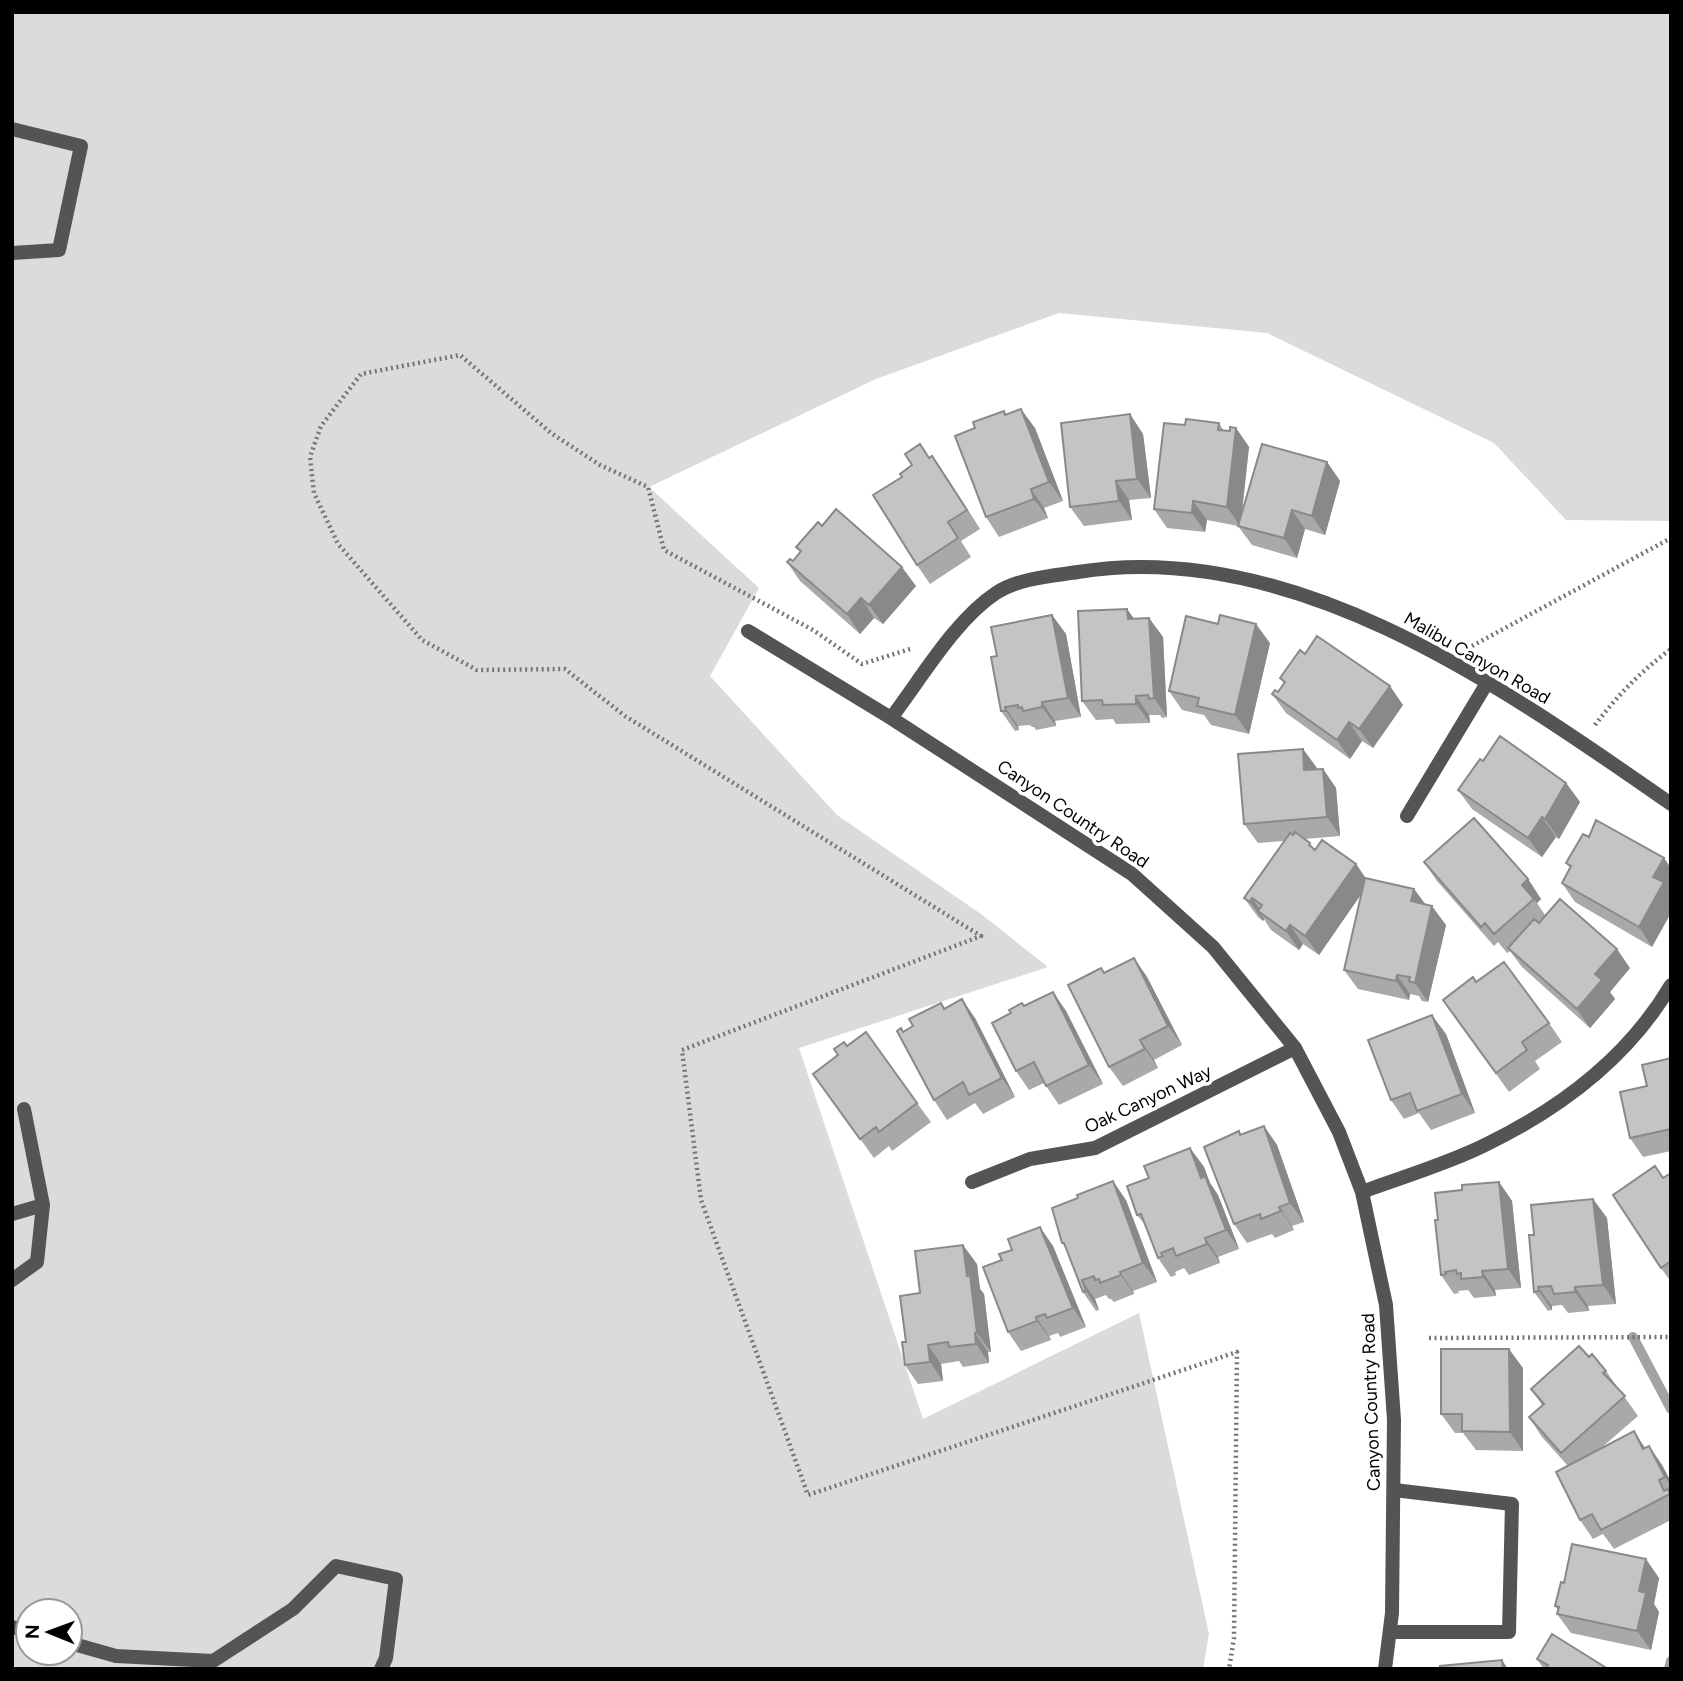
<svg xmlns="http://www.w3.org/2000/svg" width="1683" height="1681" viewBox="0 0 1683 1681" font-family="Figtree,sans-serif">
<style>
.green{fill:#dbdbdb;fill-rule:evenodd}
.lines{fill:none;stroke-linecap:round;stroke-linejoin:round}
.stream{stroke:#a2a2a2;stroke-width:10}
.path{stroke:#767676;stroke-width:4.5;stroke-dasharray:2 3.5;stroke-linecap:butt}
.service{stroke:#545454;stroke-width:14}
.minor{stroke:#545454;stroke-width:14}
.wall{fill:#a9a9a9}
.shaded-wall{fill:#898989}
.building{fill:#c4c4c4;stroke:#898989;stroke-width:2}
.labels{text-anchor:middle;stroke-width:7;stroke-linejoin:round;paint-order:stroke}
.street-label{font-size:18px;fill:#000;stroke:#fff}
</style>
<rect width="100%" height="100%" fill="#fff"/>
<path class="green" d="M12,12H1671V521L1566,520L1494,443L1267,333L1059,313L876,379L649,487L759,588L710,676L837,815L981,914L1048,967L799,1048L923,1419L1139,1313L1209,1634L1203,1669H12ZM28,1611H70V1653H28Z"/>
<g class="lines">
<path class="stream" d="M1633,1337L1671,1409
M1669,1669L1671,1661"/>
<path class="path" d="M1472,646L1671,538
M910,649L862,664L813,630L664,550L648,487L600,465L551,433L460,355L361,374L321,426L310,457L314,493L338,544L422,640L477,670L565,669L625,716L981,936L682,1050L701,1200L808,1495L1237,1352L1234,1638L1229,1669
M1595,725C1617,696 1642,670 1671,649
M1429,1338L1671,1337"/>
<path class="service" d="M12,129L81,146L59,250L12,253
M12,1214L43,1205
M12,1280L37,1262L43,1205L24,1109
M12,1627L28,1631
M1390,1632H1509L1512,1504L1394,1490
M70,1643L116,1656L213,1661L293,1609L336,1566L396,1579L386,1658L381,1669"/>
<path class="minor" d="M748,631L891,718L1132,874L1213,947L1295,1048L1339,1132L1362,1192L1386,1305L1394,1420L1392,1613L1385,1669
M891,718C921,679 955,620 996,593C1019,578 1052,576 1078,572C1293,537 1504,688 1671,804
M1407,816L1487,683
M972,1182L1030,1159L1095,1148L1295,1048
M1362,1192C1402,1177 1450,1163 1487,1144C1561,1108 1629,1056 1671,985"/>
</g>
<path class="wall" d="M1004,411L1006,415L1035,428L1063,501L1044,508L1048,518L999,537L986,517L975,428Z
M1219,423L1224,431H1230L1236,428L1249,447L1242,514L1327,462L1340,481L1325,535L1305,529L1297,558L1252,545L1238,526L1207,520L1205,532L1167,528L1154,509L1185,425Z
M1143,434L1151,498L1129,500L1132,520L1084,526L1070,507Z
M930,458L945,475L980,529L961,541L971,557L930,584L917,565L902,477Z
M822,526L916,586L883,624L874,618L860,634L800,581L787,562L793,561L800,552L796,547Z
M1052,615L1066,634L1081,717L1055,721L1056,726L1036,730L1034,727H1032L1030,725L1018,726L1019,730L1015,731L1001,711L997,656Z
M1149,618L1163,637L1167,717L1162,718L1160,715H1149L1150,723L1116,724L1113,719L1096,720L1082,701L1134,619Z
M1270,643L1249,734L1211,725L1204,715L1182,710L1169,691Z
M1305,654L1403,705L1373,748L1362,741L1350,759L1286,713L1272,694L1278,692L1284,683L1280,678Z
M1303,749L1317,769H1323L1336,788L1340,836L1305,839L1310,843L1315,850L1356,864L1365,878L1414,889L1426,905L1446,925L1428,1002L1422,1001L1419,996L1410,994L1409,1000L1358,989L1344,970L1361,894L1319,955L1303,944L1299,950L1271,930L1264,919L1263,921L1258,917L1244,898L1284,841L1258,843L1244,824Z
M1566,783L1580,802L1559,839L1556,837L1542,857L1472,809L1458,790Z
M1424,862L1528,879L1541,899L1537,903L1545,915L1630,968L1610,992L1615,999L1590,1028L1522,967L1510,951L1507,953L1498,942L1494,946L1437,881Z
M1566,863L1669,891L1652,947L1575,902L1562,883L1570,868Z
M1134,958L1147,977L1182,1045L1154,1060L1158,1068L1123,1086L1109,1067L1101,968L1105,973Z
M1476,982L1549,1023L1562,1042L1535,1061L1540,1069L1509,1092L1443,1000Z
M1053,992L1066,1011L1103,1084L1059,1105L1044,1083L1029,1090L1016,1071L1024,1006Z
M941,1003L945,1008L975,1018L1015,1097L983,1114L975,1103L947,1120L934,1100L904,1031L913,1026Z
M1446,1034L1475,1113L1431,1130L1419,1113L1404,1119L1391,1100Z
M847,1046L917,1103L931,1122L892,1151L889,1146L874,1158L813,1074L838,1055Z
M1671,1058V1151L1643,1157L1630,1138L1647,1086Z
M1264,1126L1277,1145L1304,1222L1292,1226L1294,1230L1275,1238L1272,1234L1247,1243L1234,1224L1241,1135Z
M1190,1148L1204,1167L1210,1183L1218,1195L1239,1249L1218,1257L1220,1263L1189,1275L1184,1268L1175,1272L1176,1275L1171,1277L1158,1258L1146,1226L1137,1215L1149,1178Z
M1671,1173V1282L1661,1268L1663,1178Z
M1499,1182L1512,1201L1521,1288L1495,1290L1496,1296L1474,1298L1468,1290L1458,1291L1459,1293L1454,1294L1441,1275L1438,1220L1462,1190Z
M1593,1199L1607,1218L1616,1304L1588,1306L1589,1311L1568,1313L1562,1305L1552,1306V1310L1548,1311L1534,1292V1235Z
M1126,1200L1157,1282L1133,1291L1134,1294L1114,1302L1111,1299H1109L1106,1295L1095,1299L1099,1310L1096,1311L1083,1292L1068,1251L1062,1243Z
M1053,1246L1086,1327L1060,1337L1058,1333L1049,1336L1051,1340L1021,1351L1008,1332Z
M977,1264L980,1289L984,1294L991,1352H988L989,1363L963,1367L959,1361L941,1364L943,1381L918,1384L905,1365L906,1342L920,1293Z
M1589,1357L1606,1371L1638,1416L1600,1449L1646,1448L1649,1446L1662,1465L1671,1482V1520L1614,1549L1603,1534L1593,1539L1580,1520L1568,1466L1542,1437L1529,1417L1542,1405L1531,1389Z
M1523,1368V1451L1476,1450L1463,1433H1455L1441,1414Z
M1659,1578L1654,1604L1659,1612L1651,1650L1571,1633L1557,1614L1558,1610L1555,1606L1564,1583Z
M1537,1659L1608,1669H1544Z"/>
<path class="shaded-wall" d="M1021,409L1035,428L1063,501L1049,482Z
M1130,414L1143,434L1151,498L1137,479Z
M1236,428L1249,447L1240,526L1227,507Z
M932,456L945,475L980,529L967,510Z
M1327,462L1340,481L1325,535L1312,516Z
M1116,481L1129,500L1132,520L1119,501Z
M1031,489L1044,508L1048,518L1034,499Z
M1193,501L1207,520L1205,532L1192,513Z
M1292,510L1305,529L1297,558L1284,538Z
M902,567L916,586L883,624L869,605Z
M861,598L874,618L860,634L847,614Z
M1127,609L1141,628L1128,619Z
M1052,615L1066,634L1081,717L1068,698Z
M1149,618L1163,637L1167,717L1154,698Z
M1256,624L1270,643L1249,734L1235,715Z
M1390,686L1403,705L1373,748L1359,729Z
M1136,696L1149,715L1150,723L1136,704Z
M1042,702L1055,721L1056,726L1042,707Z
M1005,707L1018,726L1019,730L1006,711Z
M1349,722L1362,741L1350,759L1337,740Z
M1303,749L1317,768L1318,789L1304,770Z
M1323,769L1336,788L1340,836L1327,817Z
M1566,783L1580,802L1559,839L1545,819Z
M1542,817L1556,837L1542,857L1528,838Z
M1664,858L1671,868V888L1669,891L1671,892V913L1652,947L1639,927L1653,877Z
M1356,864L1369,883L1319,955L1305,936Z
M1528,879L1541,899L1537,903L1522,885Z
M1414,889L1428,908L1411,901Z
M1252,898L1263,914L1258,911L1264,919L1263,921L1250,902Z
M1432,906L1446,925L1428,1002L1415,983Z
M1290,925L1303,944L1299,950L1286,931Z
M1617,949L1630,968L1610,992L1615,999L1590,1028L1577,1009L1595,974Z
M1134,958L1147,977L1182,1045L1168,1026Z
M1397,975L1410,994L1409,1000L1396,981Z
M1053,992L1066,1011L1103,1084L1089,1065Z
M962,999L975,1018L1015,1097L1002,1078Z
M1432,1015L1446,1034L1475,1113L1462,1094Z
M1140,1040L1154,1060L1158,1068L1145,1049Z
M1264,1126L1277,1145L1304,1222L1290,1203Z
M1190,1148L1204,1167L1210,1183L1218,1195L1239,1249L1226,1230L1201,1178Z
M1113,1181L1126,1200L1157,1282L1143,1263Z
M1499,1182L1512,1201L1521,1288L1508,1269Z
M1593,1199L1607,1218L1616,1304L1603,1285Z
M1279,1207L1292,1226L1294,1230L1281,1211Z
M1040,1227L1053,1246L1086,1327L1073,1308Z
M1205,1238L1218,1257L1220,1263L1207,1244Z
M963,1245L977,1264L980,1289L984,1294L991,1352L977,1333L967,1276Z
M1482,1271L1495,1290L1496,1296L1483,1277Z
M1120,1272L1133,1291L1134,1294L1121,1275Z
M1082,1280L1095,1299L1099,1310L1086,1291Z
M1538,1287L1552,1306V1310L1539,1291Z
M1575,1287L1588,1306L1589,1311L1575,1292Z
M1036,1317L1049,1336L1051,1340L1037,1321Z
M975,1333L988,1352L989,1363L976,1344Z
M928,1345L941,1364L943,1381L930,1362Z
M1509,1349L1523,1368V1451L1510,1432Z
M1634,1431L1647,1451L1643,1449Z
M1649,1446L1662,1465L1671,1482V1485L1665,1477Z
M1646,1559L1659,1578L1654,1604L1659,1612L1651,1650L1637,1631L1639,1591Z
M1502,1660L1508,1669H1503Z"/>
<path class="building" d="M1021,409L1049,482L1031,489L1034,499L986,517L955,436L975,428L973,422L1004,411L1005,415Z
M1130,414L1137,479L1116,481L1119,501L1070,507L1061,423Z
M1186,419L1219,423L1218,430L1230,431V427L1236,428L1227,507L1193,501L1192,513L1154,509L1164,423L1185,425Z
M920,444L929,458L932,456L967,510L948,522L958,538L917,565L873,495L902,477L900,474L912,465L905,454Z
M1262,444L1327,462L1312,516L1292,510L1284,538L1238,526Z
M836,509L902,567L869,605L861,598L847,614L787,562L790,559L793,561L801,551L796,547L818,522L822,526Z
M1127,609L1128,619L1149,618L1154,698L1149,699L1148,695L1136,696V704L1103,705L1102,700L1082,701L1078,611Z
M1052,615L1068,698L1042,702V707L1023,711L1022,707L1018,708V705L1005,707L1006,711H1001L991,657L997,656L991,627Z
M1220,615L1256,624L1235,715L1197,706L1199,698L1169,691L1186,616L1218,624Z
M1317,636L1390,686L1359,729L1349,722L1337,740L1272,694L1275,690L1278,692L1285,682L1280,678L1300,650L1305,654Z
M1500,736L1566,783L1545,819L1542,817L1528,838L1458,790L1480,759L1483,761Z
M1303,749L1304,770L1323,769L1327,817L1244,824L1238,754Z
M1474,818L1528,879L1522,885L1534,899L1494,934L1485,923L1481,927L1424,862Z
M1596,820L1664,858L1653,877L1664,882L1639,927L1562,883L1571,866L1566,863L1583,834L1589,837Z
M1295,832L1310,843L1309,845L1315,850L1322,840L1356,864L1305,936L1290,925L1286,931L1258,911L1262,905L1252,898L1250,902L1244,898L1290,833L1293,835Z
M1365,878L1414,889L1411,901L1432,906L1415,983L1409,981L1410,977L1397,975L1396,981L1344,970Z
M1560,899L1617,949L1595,974L1602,980L1577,1009L1508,948L1534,919L1539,923Z
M1134,958L1168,1026L1140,1040L1145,1049L1109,1067L1068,985L1101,968L1104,973Z
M1504,962L1549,1023L1522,1042L1527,1050L1496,1073L1443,1000L1473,977L1476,982Z
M1053,992L1089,1065L1046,1086L1034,1062L1016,1071L992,1023L1011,1013L1009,1010L1022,1003L1024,1006Z
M962,999L1002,1078L969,1095L963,1082L934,1100L897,1031L901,1028L903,1032L913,1026L909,1019L941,1003L944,1009Z
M1432,1015L1462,1094L1417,1111L1410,1093L1391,1100L1368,1040Z
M866,1032L917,1103L879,1132L876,1127L860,1139L813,1074L838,1055L834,1049L844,1042L847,1046Z
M1671,1058V1129L1630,1138L1620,1092L1647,1086L1642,1065Z
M1264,1126L1290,1203L1279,1207L1281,1211L1261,1219L1260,1214L1234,1224L1204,1147L1239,1131L1240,1135Z
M1190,1148L1201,1178L1205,1176L1226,1230L1205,1238L1207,1244L1176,1256L1173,1248L1161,1253L1163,1256L1158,1258L1141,1214L1137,1215L1127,1186L1149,1178L1144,1166Z
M1655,1166L1663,1178L1671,1173V1261L1661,1268L1613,1195Z
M1113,1181L1143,1263L1120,1272L1121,1275L1100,1283L1099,1279L1095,1280L1094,1276L1082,1280L1086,1291L1083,1292L1064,1243H1062L1052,1208L1078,1198L1077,1195Z
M1499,1182L1508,1269L1482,1271L1483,1277L1461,1279V1273L1457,1274L1456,1270L1445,1272L1446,1274L1441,1275L1435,1220H1438L1435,1193L1462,1190V1185Z
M1593,1199L1603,1285L1575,1287V1292L1554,1294L1551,1286L1538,1287L1539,1291L1534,1292L1529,1235H1534L1531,1205Z
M1040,1227L1073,1308L1047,1318L1045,1314L1036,1317L1037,1321L1008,1332L983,1267L1002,1260L999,1254L1012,1250L1008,1239Z
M963,1245L967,1276L970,1275L977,1333H975L976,1344L949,1347L948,1342L928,1345L930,1362L905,1365L902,1342H906L900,1296L920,1293L915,1251Z
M1579,1346L1589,1357L1592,1354L1606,1371L1603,1373L1625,1396L1561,1453L1529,1417L1544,1404L1531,1389Z
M1441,1349H1509L1510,1432L1462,1431V1414H1441Z
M1634,1431L1643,1449L1649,1446L1665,1477L1659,1480L1664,1491L1668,1489L1670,1494L1601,1530L1592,1514L1580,1520L1556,1472Z
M1572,1544L1646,1559L1639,1591L1646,1593L1637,1631L1557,1614L1559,1607L1555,1606L1561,1582L1564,1583Z
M1552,1634L1608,1669H1545L1548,1665L1537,1659Z
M1502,1660L1503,1669H1440V1666Z"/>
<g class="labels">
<g class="street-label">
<text transform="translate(1477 658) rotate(30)" y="6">Malibu Canyon Road</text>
<text transform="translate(1073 814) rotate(34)" y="6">Canyon Country Road</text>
<text transform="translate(1148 1099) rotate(-25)" y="6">Oak Canyon Way</text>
<text transform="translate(1371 1402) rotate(-92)" y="6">Canyon Country Road</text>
</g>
</g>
<rect width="1683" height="1681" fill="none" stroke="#000000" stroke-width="28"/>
<g transform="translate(49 1632) rotate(271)"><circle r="33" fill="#ffffff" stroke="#999999" stroke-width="2"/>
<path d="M0-5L12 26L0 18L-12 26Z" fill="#000000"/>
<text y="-10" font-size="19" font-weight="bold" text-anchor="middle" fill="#000000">N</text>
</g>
</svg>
